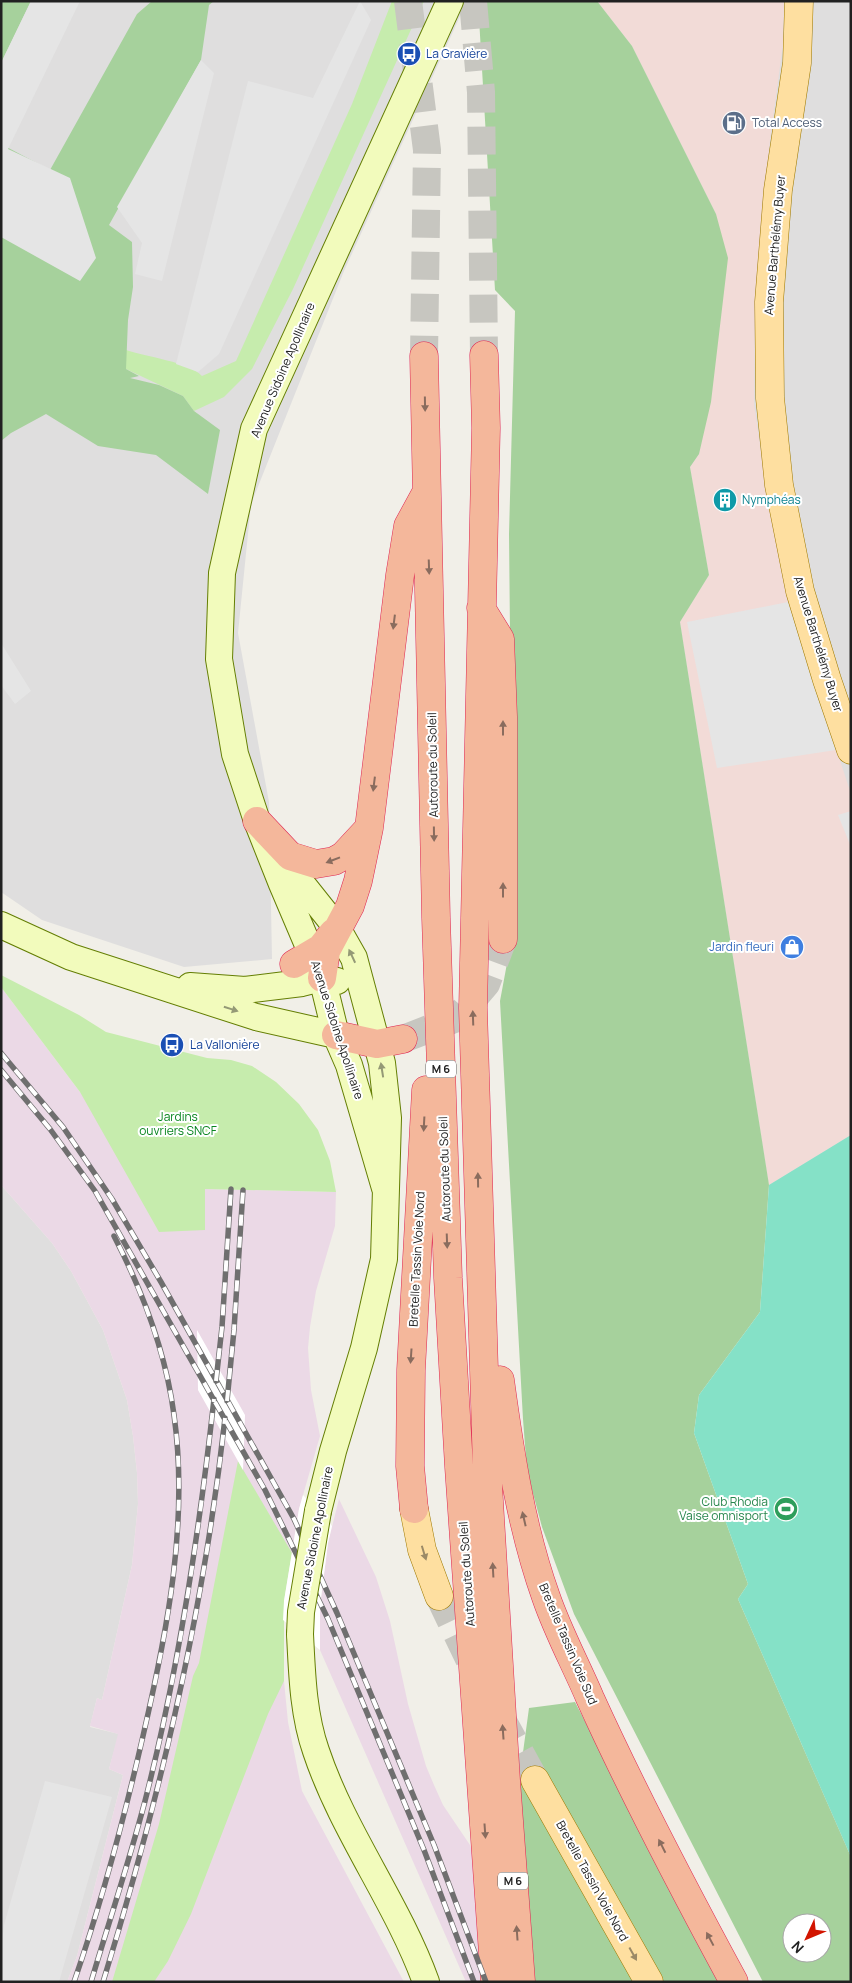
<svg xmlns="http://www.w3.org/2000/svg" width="852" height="1983" viewBox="0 0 852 1983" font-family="Manrope,sans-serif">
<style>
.residential{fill:#dfdede}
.commercial{fill:#f2dbd7}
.industrial{fill:#ebd9e6}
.grass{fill:#c6ecad}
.forest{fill:#a6d19c;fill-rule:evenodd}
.pitch{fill:#85e1c7}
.parking{fill:#e5e5e5}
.pier{fill:#fff}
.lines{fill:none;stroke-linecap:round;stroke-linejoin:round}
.primary-tunnel{stroke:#c7c6c0;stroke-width:28;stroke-dasharray:28 14;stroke-linecap:butt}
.trunk-tunnel{stroke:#c7c6c0;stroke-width:28;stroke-dasharray:28 14;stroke-linecap:butt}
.secondary-casing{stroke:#647e03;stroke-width:28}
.primary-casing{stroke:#9e7900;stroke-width:29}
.trunk-casing{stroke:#df2552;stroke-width:29}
.secondary{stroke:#f2fbbc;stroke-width:26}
.primary{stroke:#fedfa0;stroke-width:28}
.trunk{stroke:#f4b79b;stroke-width:28}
.rail-casing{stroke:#6f6f6f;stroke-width:5.5}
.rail{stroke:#fff;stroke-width:4;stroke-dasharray:11;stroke-linecap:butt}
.secondary-bridge-casing{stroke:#647e03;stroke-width:28;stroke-linecap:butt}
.secondary-bridge{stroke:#f2fbbc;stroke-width:26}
.oneway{fill:#8a6c5e}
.oneway2{fill:#949976}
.oneway3{fill:#9b8a67}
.labels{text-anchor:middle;stroke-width:4;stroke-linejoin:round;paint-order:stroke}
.shield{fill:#fff;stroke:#646464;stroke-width:1}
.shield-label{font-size:11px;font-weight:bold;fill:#212121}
.transit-label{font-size:12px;fill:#164399;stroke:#fff;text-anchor:start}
.service-label{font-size:12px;fill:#4e5e75;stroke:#fff;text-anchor:start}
.street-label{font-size:12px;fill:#212121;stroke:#fff}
.culture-label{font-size:12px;fill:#0d838f;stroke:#fff;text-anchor:start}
.shop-label{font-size:12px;fill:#366cbe;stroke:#fff;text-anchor:end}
.park-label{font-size:12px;fill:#098520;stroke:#fff}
.leisure-label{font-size:12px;fill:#27864d;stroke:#fff;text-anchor:end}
</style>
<rect width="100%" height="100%" fill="#f1efe8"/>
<path class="residential" d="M1,1H467L344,271L251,504L238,633L269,802L272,959L184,967L42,920L1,892Z
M597,1H851V1857L803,1747L769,1185L680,622L709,575L690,467L716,214L632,46Z
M1,1185L52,1243L71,1271L103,1330L127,1400L133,1436L137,1473L138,1504L132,1565L102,1700L97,1698L90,1727L119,1734L109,1769L123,1775L77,1956L67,1982H1Z"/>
<path class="commercial" d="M597,1H784L783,44L770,140L755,300L754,404L766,485L788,602L851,794V1135L769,1185L680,622L709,575L690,467L699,454L716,214L632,46Z"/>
<path class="industrial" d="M1,987L80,1092L205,1189L336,1192L335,1226L316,1291L310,1327L308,1348L311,1390L320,1436L299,1509L284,1601V1681L288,1722L302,1791L404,1982H67L77,1956L123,1775L109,1769L118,1734L90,1726L97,1698L102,1700L132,1565L138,1504L137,1473L133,1436L127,1400L103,1330L71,1271L52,1243L1,1185Z
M339,1499L376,1577L390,1621L408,1704L426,1766L434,1785L443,1805L472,1848L533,1982H466L320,1650V1606L328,1543Z"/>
<path class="grass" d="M392,1H424L293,289L252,369L224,397L194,411L183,396L126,369V350C146,357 190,362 202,376L236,361L352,104Z
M1,975L79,1015L106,1032L207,1058L231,1060L252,1066L276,1082L299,1104L318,1130L330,1161L336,1192L205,1189V1230L159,1232L80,1092L1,987Z
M238,1461L292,1553L284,1601V1681L268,1714L191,1914L168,1961L154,1982H112L159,1824L193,1676L199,1663Z"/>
<path class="forest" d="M1,1H31L1,63Z
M152,1H214L209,5L201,60L109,225L132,242L133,287L128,320L126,369L139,376L130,378L159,385L183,396L194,411L220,430L208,494L156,455L98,446L46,414L11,433L1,441V144L50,170L137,14Z
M478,1H597L632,46L716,214L728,258L711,402L699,454L690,467L709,575L680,622L769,1185L760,1312L699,1395L694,1433L748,1584L738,1599L851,1857V1982H763L574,1614L542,1527L527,1471L523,1419L500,1001L513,931L509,534L515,311L495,290ZM792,1923H822V1953H792Z
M575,1702L720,1982H533L519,1782L529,1708Z"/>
<path class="pitch" d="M851,1135V1857L738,1599L748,1584L694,1433L699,1395L760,1312L769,1185Z"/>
<path class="parking" d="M31,1H80L8,149L70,178L96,258L80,281L1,237V63Z
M360,1L371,20L219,354L198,372L176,364L248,81L313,98Z
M201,60L214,73L162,281L135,274L142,243L117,207Z
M788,602L836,750L717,768L687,622Z
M1,643L31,691L15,704L1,685Z
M851,811V847L838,815Z
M45,1781L112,1797L59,1982H1V1949L4,1925Z"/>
<path class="pier" d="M197,1330L245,1415L243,1470L198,1390Z
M303,1495L332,1526L328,1543L320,1606V1650L283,1620L284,1601L299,1509Z"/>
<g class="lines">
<path class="primary-tunnel" d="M439,1596L473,1667
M500,1716L535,1780"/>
<path class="trunk-tunnel" d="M408,1L427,150L424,356
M473,1L481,92L484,355
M403,1039L457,1018L486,984L503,939"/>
<g class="secondary-casing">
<path id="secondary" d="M279,855L337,928L354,958L382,1063L388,1118L384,1259L364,1348L333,1451L318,1511
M1,925L71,957L256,1017L336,1035
M190,986L245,990L302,983L322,978L337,981
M385,1188L349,1065L336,1035L322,978L282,884L257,821L235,754L219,659L222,573L254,429L450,1
M300,1634C302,1673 303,1714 316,1751C343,1832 397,1902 426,1982"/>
</g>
<g class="primary-casing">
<path id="primary" d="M799,1L797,63L778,190L769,302L770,398L779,485L800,591L827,680L851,750
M414,1509L422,1550L439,1596
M535,1780L649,1982"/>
</g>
<g class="trunk-casing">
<path id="trunk" d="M484,355L486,428L473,1008L487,1468L506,1781L521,1982
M424,356L436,918L448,1278L459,1467L495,1982
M481,608L500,639L503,717V939
M257,821L290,856L316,864L334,861L343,856L369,828
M294,964L321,948L333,933
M322,978L326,951L350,906L358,881L369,828L400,575L408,526L426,493
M336,1035L377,1044L403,1039
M500,1380C510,1453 521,1527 546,1597C558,1632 576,1665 590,1698C634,1795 683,1888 734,1982
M414,1509L410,1466L411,1370L426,1090"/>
</g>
<use href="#secondary" class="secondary"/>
<use href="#primary" class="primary"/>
<use href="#trunk" class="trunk"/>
<g class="rail-casing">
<path id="rail" d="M1,1053L63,1127L112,1199L161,1282L294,1519L337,1613L434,1845L486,1982
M1,1070L50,1129L95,1191L265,1490L328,1619L424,1850L474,1982
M216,1381L222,1327L231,1189
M227,1401L234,1330L243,1190
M74,1982C102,1901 124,1819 143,1736C167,1632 189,1522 174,1415C166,1354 142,1290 114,1236
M91,1982C109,1922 129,1862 145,1801C179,1669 199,1534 214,1399
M103,1982C160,1798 204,1610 225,1418"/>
</g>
<use href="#rail" class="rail"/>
<g class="secondary-bridge-casing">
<path id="secondary-bridge" d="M300,1634L301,1612L318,1511"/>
</g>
<use href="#secondary-bridge" class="secondary-bridge"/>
</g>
<defs><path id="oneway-solid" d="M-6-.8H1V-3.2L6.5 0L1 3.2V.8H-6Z" transform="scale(1.25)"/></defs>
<g class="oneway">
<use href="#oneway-solid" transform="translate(425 404) rotate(89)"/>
<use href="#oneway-solid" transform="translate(429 567) rotate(88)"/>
<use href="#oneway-solid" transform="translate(394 622) rotate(97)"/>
<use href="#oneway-solid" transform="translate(503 728) rotate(-90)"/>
<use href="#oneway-solid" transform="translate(374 784) rotate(97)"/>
<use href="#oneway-solid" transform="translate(434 834) rotate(89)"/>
<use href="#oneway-solid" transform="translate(333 860) rotate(159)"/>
<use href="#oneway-solid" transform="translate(503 890) rotate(-90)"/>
<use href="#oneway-solid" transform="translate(473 1018) rotate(-92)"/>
<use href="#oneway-solid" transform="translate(424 1124) rotate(93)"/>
<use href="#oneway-solid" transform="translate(478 1180) rotate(-91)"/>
<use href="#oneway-solid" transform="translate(447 1241) rotate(88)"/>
<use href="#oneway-solid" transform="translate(411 1356) rotate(94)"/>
<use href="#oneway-solid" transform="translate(524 1519) rotate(-103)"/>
<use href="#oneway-solid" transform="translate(493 1570) rotate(-93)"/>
<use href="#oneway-solid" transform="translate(503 1732) rotate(-94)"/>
<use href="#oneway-solid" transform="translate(485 1831) rotate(86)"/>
<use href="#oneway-solid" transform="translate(662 1846) rotate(-117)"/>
<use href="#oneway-solid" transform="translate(517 1933) rotate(-94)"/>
<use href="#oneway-solid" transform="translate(710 1939) rotate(-118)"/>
</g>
<g class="oneway2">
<use href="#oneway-solid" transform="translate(352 956) rotate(-115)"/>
<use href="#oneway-solid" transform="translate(231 1009) rotate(18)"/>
<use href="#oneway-solid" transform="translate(382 1070) rotate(-99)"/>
</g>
<g class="oneway3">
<use href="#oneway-solid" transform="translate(424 1553) rotate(73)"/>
<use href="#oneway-solid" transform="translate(633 1954) rotate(61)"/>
</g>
<defs>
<g id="bus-disc" transform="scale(1.25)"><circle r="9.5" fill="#1a4fb4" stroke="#fff"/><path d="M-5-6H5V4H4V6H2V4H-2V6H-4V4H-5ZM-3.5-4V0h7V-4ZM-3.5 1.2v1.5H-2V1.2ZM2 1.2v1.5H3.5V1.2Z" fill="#fff"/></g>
<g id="fuel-disc" transform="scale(1.25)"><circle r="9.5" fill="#5c6f8a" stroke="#fff"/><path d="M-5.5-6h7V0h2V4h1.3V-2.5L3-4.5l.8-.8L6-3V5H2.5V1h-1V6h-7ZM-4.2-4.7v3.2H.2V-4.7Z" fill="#fff"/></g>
<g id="building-disc" transform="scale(1.25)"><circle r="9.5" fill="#0f9aa8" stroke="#fff"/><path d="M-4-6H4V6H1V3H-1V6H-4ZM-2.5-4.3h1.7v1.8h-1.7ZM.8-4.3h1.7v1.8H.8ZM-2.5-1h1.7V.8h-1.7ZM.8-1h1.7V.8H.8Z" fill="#fff"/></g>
<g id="shop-disc" transform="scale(1.25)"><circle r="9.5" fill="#3f7fe0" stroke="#fff"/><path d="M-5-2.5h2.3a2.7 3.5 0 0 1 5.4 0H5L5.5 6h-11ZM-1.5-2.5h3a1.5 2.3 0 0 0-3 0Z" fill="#fff"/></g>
<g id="stadium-disc" transform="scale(1.25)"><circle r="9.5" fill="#2e9e5b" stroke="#fff"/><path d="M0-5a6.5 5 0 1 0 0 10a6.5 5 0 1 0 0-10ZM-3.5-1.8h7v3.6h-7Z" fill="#fff"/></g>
</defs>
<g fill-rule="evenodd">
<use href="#bus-disc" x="409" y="54"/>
<use href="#fuel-disc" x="734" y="123"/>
<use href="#building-disc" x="725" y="500"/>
<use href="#shop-disc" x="792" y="947"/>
<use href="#bus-disc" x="172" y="1045"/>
<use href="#stadium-disc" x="786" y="1509"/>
</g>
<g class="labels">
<g class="shield">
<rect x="426" y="1060.5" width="30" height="17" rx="4"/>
<rect x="498" y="1872.5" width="30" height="17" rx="4"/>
</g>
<g class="shield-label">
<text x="441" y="1073">M 6</text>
<text x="513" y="1885">M 6</text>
</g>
<g class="transit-label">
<text x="426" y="58">La Gravière</text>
<text x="190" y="1049">La Vallonière</text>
</g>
<g class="service-label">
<text x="752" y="127">Total Access</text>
</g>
<g class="street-label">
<text transform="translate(775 245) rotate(-85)" y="4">Avenue Barthélémy Buyer</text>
<text transform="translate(283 370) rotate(-67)" y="4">Avenue Sidoine Apollinaire</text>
<text transform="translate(818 644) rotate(73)" y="4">Avenue Barthélémy Buyer</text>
<text transform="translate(433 765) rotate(-91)" y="4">Autoroute du Soleil</text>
<text transform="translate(337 1030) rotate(72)" y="4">Avenue Sidoine Apollinaire</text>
<text transform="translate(445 1169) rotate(-92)" y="4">Autoroute du Soleil</text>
<text transform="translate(417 1259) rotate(-87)" y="4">Bretelle Tassin Voie Nord</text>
<text transform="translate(315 1538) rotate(-79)" y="4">Avenue Sidoine Apollinaire</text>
<text transform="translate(467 1574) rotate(-94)" y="4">Autoroute du Soleil</text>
<text transform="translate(568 1644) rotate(67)" y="4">Bretelle Tassin Voie Sud</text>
<text transform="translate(592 1881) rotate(61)" y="4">Bretelle Tassin Voie Nord</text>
</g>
<g class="culture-label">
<text x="742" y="504">Nymphéas</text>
</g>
<g class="shop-label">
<text x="774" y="951">Jardin fleuri</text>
</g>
<g class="park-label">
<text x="178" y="1121">Jardins<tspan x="178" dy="14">ouvriers SNCF</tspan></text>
</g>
<g class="leisure-label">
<text x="768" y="1506">Club Rhodia<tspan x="768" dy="14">Vaise omnisport</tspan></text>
</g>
</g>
<rect width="852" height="1983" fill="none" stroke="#212121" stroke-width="5"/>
<g transform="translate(807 1938) rotate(226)"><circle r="24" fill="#ffffff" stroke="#a6a6a6"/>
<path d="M0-4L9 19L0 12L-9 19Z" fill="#d21500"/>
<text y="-8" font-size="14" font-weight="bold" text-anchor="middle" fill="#212121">N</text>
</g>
</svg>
